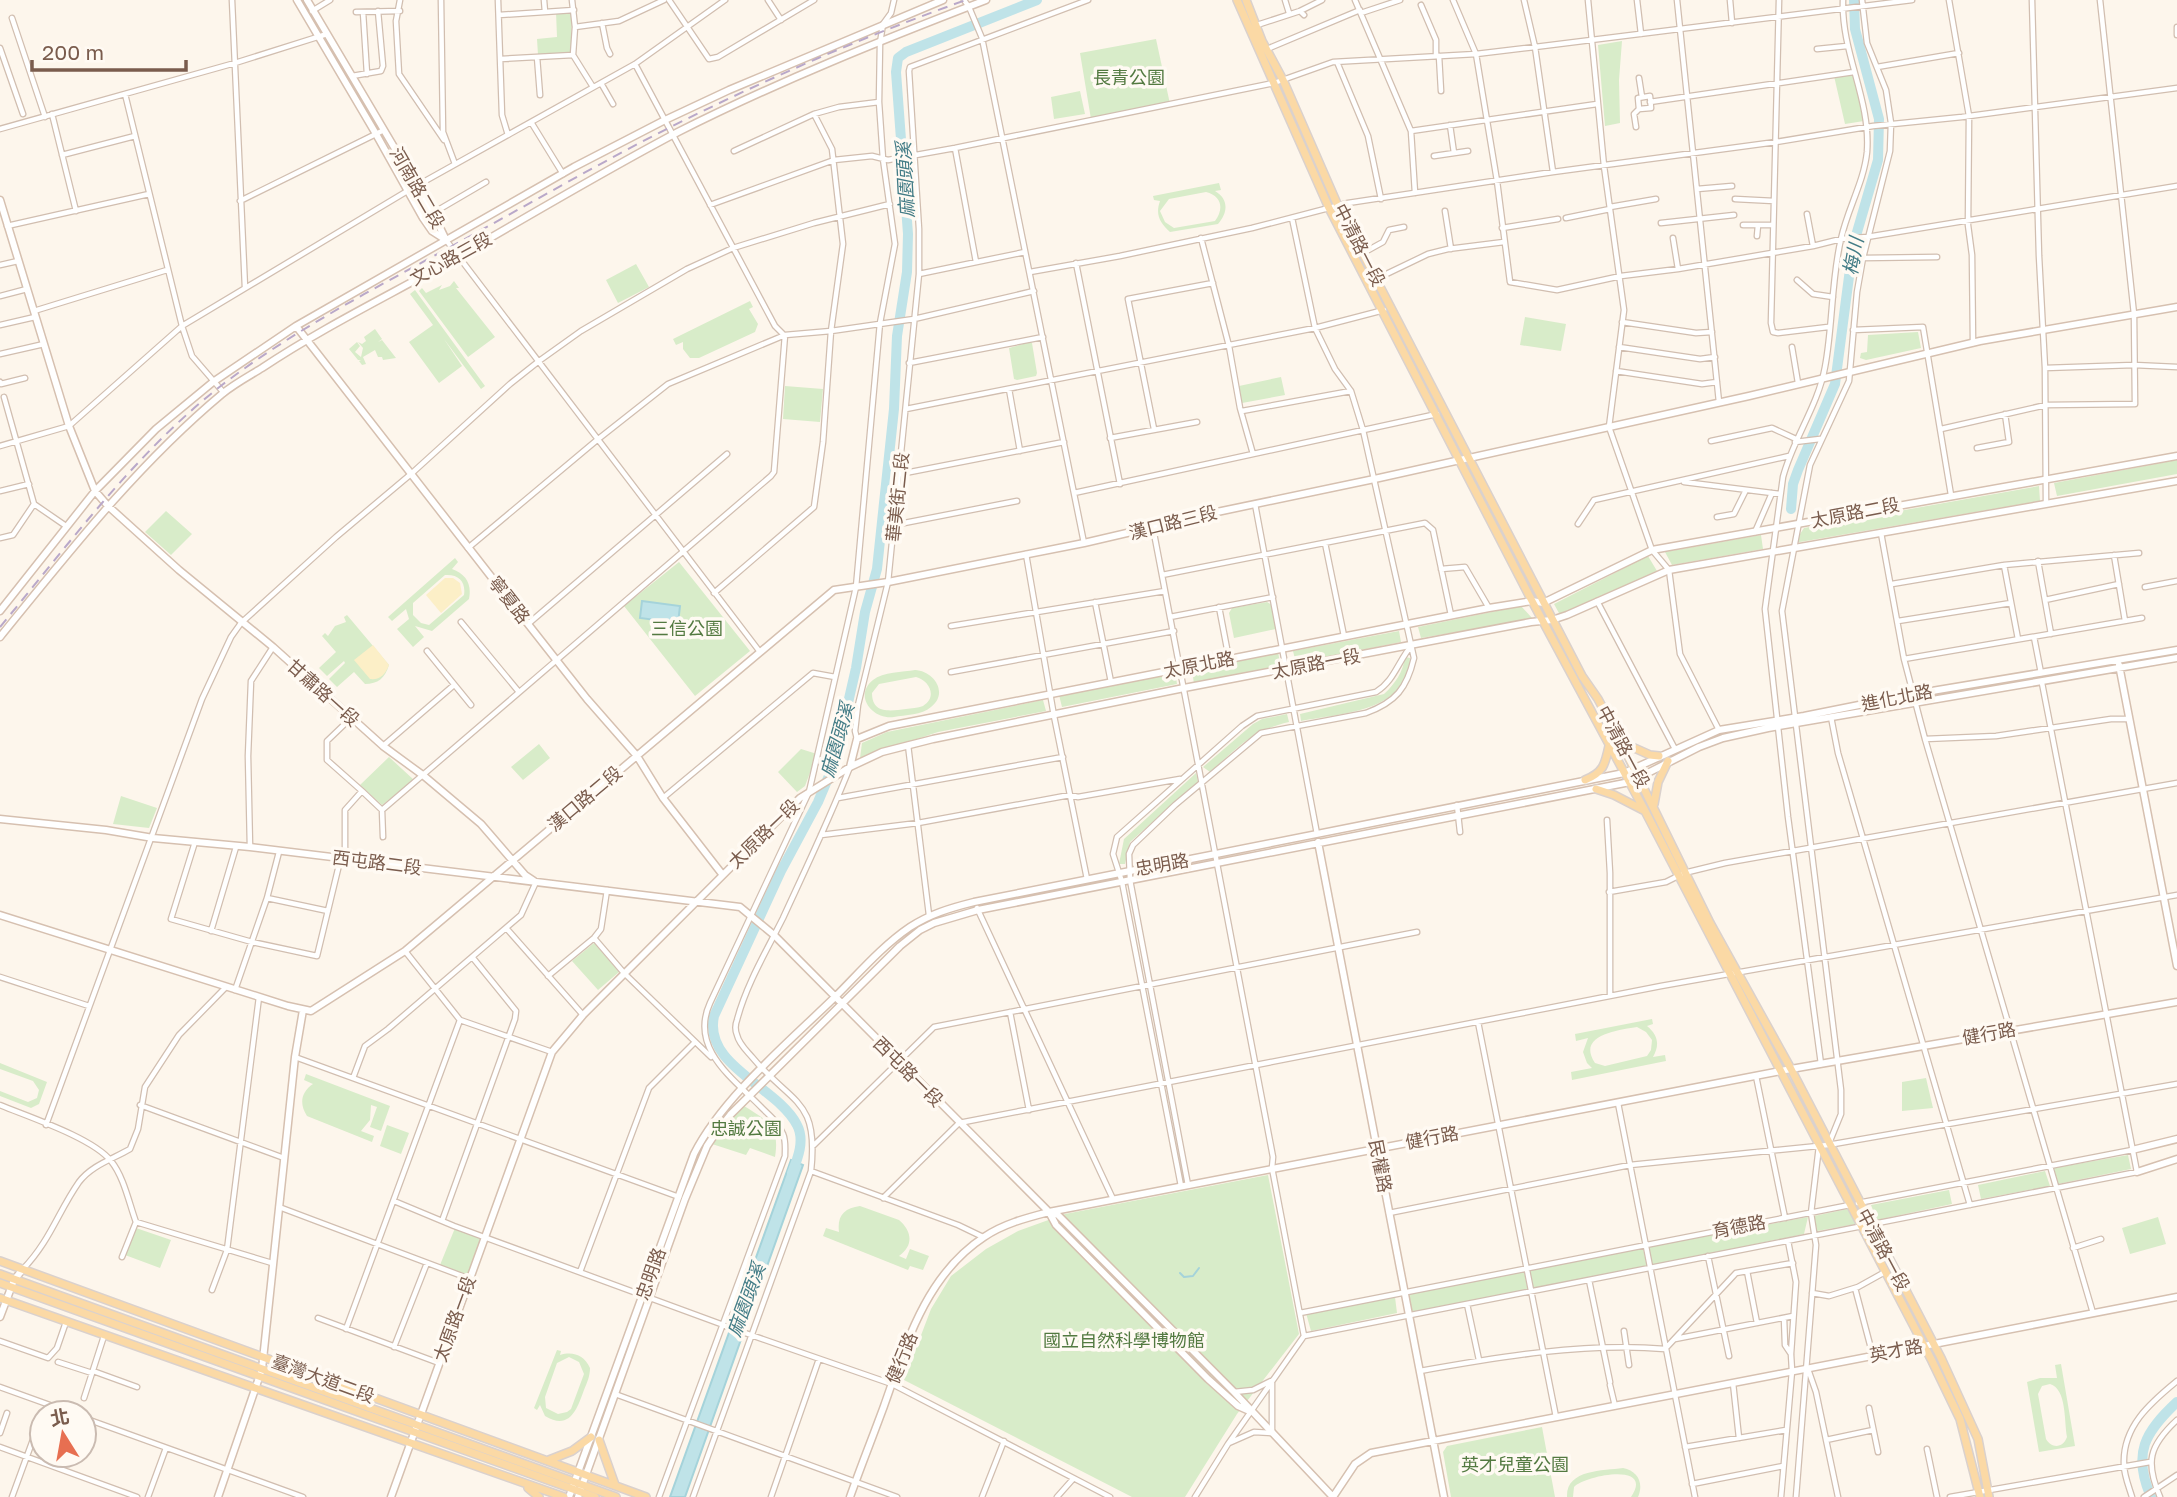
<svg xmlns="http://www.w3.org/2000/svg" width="2177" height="1497" viewBox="0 0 2177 1497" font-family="'Golos Text','Noto Sans TC',sans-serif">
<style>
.green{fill:#d8ecc9;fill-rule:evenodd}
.sand{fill:#fcefc7}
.water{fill:#bfe3e8;stroke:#a5d3da;stroke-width:2}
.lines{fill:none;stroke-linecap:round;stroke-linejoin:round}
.stream{stroke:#a5d3da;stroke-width:2}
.river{stroke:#bfe3e8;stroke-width:10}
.street-casing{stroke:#d1beb0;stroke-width:7}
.secondary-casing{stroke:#d6c0b0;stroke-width:9}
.primary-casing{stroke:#dad1cd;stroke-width:10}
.street{stroke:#fff;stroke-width:4.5}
.secondary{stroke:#fff;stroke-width:6}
.primary{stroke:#fbd9a5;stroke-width:7}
.rail{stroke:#b9a8c9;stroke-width:2;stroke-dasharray:10 7;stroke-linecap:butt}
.labels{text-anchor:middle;stroke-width:7;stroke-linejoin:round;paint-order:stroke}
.park-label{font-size:18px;fill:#537a41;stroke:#fffaf3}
.street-label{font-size:18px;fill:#7a5c4d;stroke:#fffaf3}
.water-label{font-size:19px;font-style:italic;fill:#437c86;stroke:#fffaf3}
</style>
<rect width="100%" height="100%" fill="#fdf6ec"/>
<path class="green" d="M572,11L571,53L538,55L537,39L557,37L556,12Z
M1156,39L1170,104L1091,119L1080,53Z
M1622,41L1619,80L1620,123L1605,126L1598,45Z
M1853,73L1864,121L1845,124L1834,76Z
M1080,91L1085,114L1054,119L1051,97Z
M1219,183L1221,190L1215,191C1229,199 1228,213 1218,224L1170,232C1160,223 1155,215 1160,201L1154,200L1153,196ZM1206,192C1222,196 1224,209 1215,221L1174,228L1165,222L1160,211L1169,199Z
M636,264L649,287L618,303L606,280Z
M454,281L459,288H456L495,337L468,357L419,291L422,288L426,293L442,285L439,290L450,286Z
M415,290L485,386L481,389L444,339L462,366L439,383L409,342L433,325L410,294Z
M750,301L753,307L749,309L758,324L755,332L699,358H690L683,349V342L676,345L673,339Z
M1525,317L1566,324L1561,351L1520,345Z
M375,329L382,339L378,342L382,340L396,358L383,360L382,357H378L375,350L363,357L366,364L362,365L359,361L361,360H358L349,349L357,342L360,346L355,352L361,357L363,348L358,342L362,344L366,341L364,337Z
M1918,332L1921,348L1866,360L1860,358L1861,353L1867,352L1868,335Z
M1030,342L1032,343L1037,373L1036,376L1017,380L1014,379L1009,348Z
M1281,377L1285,395L1242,403L1239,386Z
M785,386L823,389L820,422L783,419Z
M2177,460V474L2057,496L2054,483Z
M2039,486L2040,501L1794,543L1804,528Z
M166,511L192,534L171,555L145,532Z
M1761,535L1763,549L1672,565L1665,552Z
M1648,556L1657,571L1560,615L1554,604Z
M455,558L458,562L452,569C466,574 472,584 469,599L432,631L415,626L424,637L413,647L397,629L409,619L406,609L392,621L388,617ZM445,575C459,574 466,582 464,595L429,625L421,623L413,615V603Z
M679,562L750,651L695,696L624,606Z
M1267,602L1272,605L1276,629L1234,638L1229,613L1232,608Z
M1521,606L1533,619L1421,638L1418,627Z
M347,615L389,665C385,678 378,684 365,684L354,672L337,687L329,679L345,663L344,661L327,676L319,668L336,652L322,636L325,633L328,636L335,626L346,622L344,617Z
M1399,631L1401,642L1296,663L1293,651Z
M1278,652L1281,668L1194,684L1192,670Z
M1405,657L1410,658C1408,712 1342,713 1301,721L1300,714L1384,694C1395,684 1403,672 1405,657Z
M915,670C934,671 949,693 931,707C922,715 905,715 894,717C873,720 853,696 873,680C883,672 903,672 915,670ZM916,677C929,680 938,697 923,706C918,708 911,708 906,709C890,711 872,714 872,693L879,684Z
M1175,672L1177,684L1062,707L1059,695Z
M1043,700L1046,711L938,732L860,758L862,743L887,732Z
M1287,714L1289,722C1250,731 1239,747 1210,772L1203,767L1253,724L1262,719Z
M539,744L550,758L523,780L511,767Z
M801,749L817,754L805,786L797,792L778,772Z
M389,757L414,780L382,805L360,785Z
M1196,773L1198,782L1130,842L1125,864H1119L1124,839Z
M121,796L157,808L149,828L113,824Z
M594,943L619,972L598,990L572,961Z
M1652,1019L1653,1024L1647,1026C1658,1035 1660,1045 1653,1057L1665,1055L1666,1061L1572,1080L1571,1072L1592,1068L1587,1063L1583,1052L1588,1038L1576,1041L1575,1034ZM1637,1027L1646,1032L1652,1040L1651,1050L1647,1056L1605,1066L1595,1063C1576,1035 1619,1030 1637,1027Z
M0,1063L47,1082L39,1104L31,1108L0,1096V1091L28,1102L37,1098L39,1090L33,1081L0,1069Z
M306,1074L390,1106L381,1131L370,1127L377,1107L371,1105L370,1120L361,1131L374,1136L372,1142L307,1116C299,1104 301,1092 313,1084L304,1080Z
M1926,1078L1933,1108L1902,1111V1082Z
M744,1106C768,1121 780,1126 775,1157L750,1148L746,1155L712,1144L732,1117Z
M387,1125L409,1133L401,1154L380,1146Z
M2128,1155L2131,1169L2058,1184L2054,1168Z
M2045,1171L2050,1186L1981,1199L1978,1185Z
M1268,1175L1299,1334L1237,1414L1185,1497H1132L904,1380L931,1309L951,1276L986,1249L1018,1231L1065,1214Z
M1949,1190L1952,1204L1877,1220L1871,1205Z
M860,1206L899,1220C913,1232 913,1246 899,1256L906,1259L910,1249L929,1256L923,1270L910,1266L908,1270L823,1236L826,1228L839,1232C837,1216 844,1208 860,1206Z
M1848,1209L1856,1224L1817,1231L1814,1216Z
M1808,1217L1804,1234L1651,1266L1647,1247Z
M2158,1217L2166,1244L2130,1254L2122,1228Z
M136,1228L171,1240L160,1268L125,1255Z
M455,1228L483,1238L468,1276L440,1265Z
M1643,1248L1647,1267L1533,1289L1529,1270Z
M1524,1271L1528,1290L1411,1313L1407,1294Z
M1395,1297L1397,1313L1311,1331L1306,1313Z
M557,1350L561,1351L560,1355C573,1351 584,1355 590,1368C590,1376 587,1383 584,1390C577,1409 570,1431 545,1416L540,1405L537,1410L534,1408ZM569,1357L579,1362L584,1374L571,1409L567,1412L558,1414L546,1408L545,1397L557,1363Z
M2061,1364L2075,1446L2039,1452L2027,1382L2040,1378H2057L2055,1365ZM2050,1384C2067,1389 2064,1421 2067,1437C2063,1448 2052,1449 2046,1439L2038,1394L2042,1386Z
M1542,1427L1555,1497H1451L1443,1452L1447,1446Z
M1623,1468C1638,1471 1644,1483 1638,1497H1631C1655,1462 1586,1475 1574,1487L1573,1497H1567C1566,1469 1603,1471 1623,1468Z"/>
<path class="sand" d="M445,578H453L460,583L462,594L441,613L426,595Z
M373,645L389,665C385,675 380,680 370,679L354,660Z"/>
<path class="water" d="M642,601L680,606L678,623L640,618Z
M791,1160L803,1165L685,1497H670Z"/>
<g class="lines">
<path class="stream" d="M1180,1273L1184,1277L1193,1276L1199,1268"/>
<path class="river" d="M1791,509L1793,484L1798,470L1835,384L1853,246L1878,160L1879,119L1855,29L1854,0
M792,1173C798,1158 805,1140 797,1125C778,1087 703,1066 714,1016L781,871L818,802L834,764L856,668L865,612L877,569L894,409L897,336L907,272L908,234L896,72L898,58L906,52L1037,0
M2151,1497C2132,1453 2145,1432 2177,1402"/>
<g class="street-casing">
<path id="street" d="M232,0L245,288
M400,0L396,21L399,74L444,140
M441,0L443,132L455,164
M498,0L502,115L508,135
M544,0L545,12
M572,0L575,27L573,55L593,87
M669,0L709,59L718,57L814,0
M768,0L781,20
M964,0L969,7L982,38L1084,543
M1285,0L1289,13
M1355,0L1411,131L1415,193
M1453,0L1476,54L1497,181L1510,282L1557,290L1621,276L1678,269L1813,246L1841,239L1867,237L2177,186
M1524,0L1535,47L1553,172
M1588,0L1604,166L1624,310L1609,427L1652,550L1669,570L1680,654L1719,730
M1637,0L1641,34
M1677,0L1719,402
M1730,0L1732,23
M1779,0L1771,323L1773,332L1778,333L1828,327
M1949,0L1969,116L1968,225L1972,255L1973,343
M2032,0L2039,256L2045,368L2046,504
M1421,5L1436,40V56
M312,11L330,0
M1300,11L1322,0
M356,12L400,11
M363,12L367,74
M1361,13L1400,0
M499,15L574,10
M12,18L45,117
M602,23L607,48L610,54
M1257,25L1300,11L1304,15
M575,27L619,21L664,0
M2177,27V35
M0,48L23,114
M1267,49L1360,10
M1817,49L1847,46
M1439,56L1441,91
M537,57L540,95
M501,59L573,55
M1337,62L1368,136L1381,199
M635,64L775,326L784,335
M1877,67L1959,53
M352,76L381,71L383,66L378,11
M1639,78L1642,97
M601,83L613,104
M125,94L182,326L192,356L224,393
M1650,102L1854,72
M52,114L76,211
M531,122L563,174
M1450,125L1454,153
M1636,127L1634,114L1639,109L1638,98L1650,96L1651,108L1639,109
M0,129L235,63L327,34
M1411,131L1597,104
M955,148L976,262
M734,151L814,114L839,107L879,102
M62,155L135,136
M1434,156L1468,151
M1697,189L1732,186
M1735,199L1774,201
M240,201L384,130
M710,205L834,160L872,156L888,160L955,148L1274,83L1333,62L1476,54L1535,47L1912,0
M1610,207L1656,199
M1445,211L1451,249
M433,213L486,182
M1807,214L1813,246
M1566,218L1610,209
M1661,223L1734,215
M1743,225H1773
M7,226L149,194
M1502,228L1558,219
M1757,236L1758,225
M1201,238L1229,346L1240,408L1253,454
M1673,238L1678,269
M446,240L760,652
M1363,253L1383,242L1389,230L1404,227
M1863,258L1937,257
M1076,263L1120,484
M0,265L18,261
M1030,272L1120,256L1252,228L1348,203L1553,172L1776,142L1873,126L1962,117L2177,88
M919,274L1025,252
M1376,279L1428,254L1448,249L1504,242
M1797,280L1813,294L1833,297
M0,296L27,289
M34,311L167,270
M1622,322L1696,333L1712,332
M0,325L35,317
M1853,330L1923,327L1951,495
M1619,347L1700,359L1715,357
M1792,347L1798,383
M0,354L44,344
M909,363L1043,337
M2045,368L2134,365L2177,367
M1616,371L1702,384L1717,382
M0,382L1,384L25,378
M1009,389L1020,451
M4,397L34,504
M906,409L1315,328L1384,310
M1242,411L1351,391
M1154,429L1128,299L1213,283
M1941,429L2046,405L2135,404L2134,314L2100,0
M1110,438L1197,422
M1711,441L1772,428L1796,439
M1795,442L1820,439
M0,446L69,426L182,326L409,190L635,64L725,0
M1977,448L2009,442L2005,414
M900,474L1064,442
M1684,482L1780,494
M0,491L29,484
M1074,493L1437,414
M34,504L66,526
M1255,504L1317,834
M1717,517L1734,514L1746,490
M1578,524L1594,500L1789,456
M894,525L1017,501
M1153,528L1273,1157L1272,1168L1304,1336L1228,1444L1195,1497
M1755,532L1772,493
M1881,533L1904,659L1925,739L2093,1313
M0,538L13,535L34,504
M1325,543L1344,636
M468,548L597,440L668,384L785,335L831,331L914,319L1034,291
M1026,554L1054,716L1087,879
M2114,555L2125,621
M2038,561L2051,634
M2004,565L2018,639
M1441,569L1465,567L1489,608
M1162,575L1425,523L1433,530L1451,615
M1892,584L2004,565L2139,553
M2145,587L2177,581
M714,593L814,507L823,442L831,331L843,244L832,149L814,114
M2045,600L2119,584
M1597,601L1675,749
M1095,602L1111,682
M1219,607L1229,659
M1170,617L1273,597
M1898,621L2011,603
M461,622L519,692
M528,624L727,454
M951,626L1165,591
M2034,637L2041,673
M427,651L471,705
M1904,659L2142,618
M951,672L1174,631
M1831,717L1838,753L1970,1205
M351,718L327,741V760L362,791
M857,739L855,731L858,705L888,582L919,274V229L909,71L910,67L918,64L1088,0
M1925,739L1996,736L2111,719H2129
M908,745L929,915
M383,746L454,685
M663,798L813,673L835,677
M838,798L1063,757
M1457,805L1460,832
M382,810L383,837
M1607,820L1610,873V996
M821,835L918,823L1070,795L1078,797L1180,779
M195,842L171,919L252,942L317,956L339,865L345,859V810L362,791L382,810L771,476L774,472L785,335
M250,847L248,756L251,681L273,647
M1609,892L1666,882L1684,873L1725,863L2177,783
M267,898L328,911
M977,908L1113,1199
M507,929L583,1015
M211,931L236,847
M594,938L624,973L711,1057
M548,976L594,938L601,929L607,890
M0,977L89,1006
M235,990L267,898L279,852
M1010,1012L1029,1110
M460,1020L552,1052
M1478,1022L1556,1417
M295,1057L679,1197
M1821,1064L1788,817L1765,609L1783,477C1793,439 1818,406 1825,367C1833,325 1831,281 1841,239C1847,210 1864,182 1867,152C1871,99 1841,53 1843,0
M1756,1076L1785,1218
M353,1078L365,1046L388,1029L521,915L536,882
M1618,1103L1695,1497
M0,1105C29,1117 93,1138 111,1161C124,1177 129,1203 136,1222L272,1263
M140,1105L284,1158
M46,1125L202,699L231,637L241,623L336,537L411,474L510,384L539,361L581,331L687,269L733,248L814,223L890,204
M1830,1141L1841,1114V1090L1782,611L1810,465L1849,381L1857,292L1863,258L1890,151L1891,123L1886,90L1867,43L1862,0
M814,1145L934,1027L1417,932
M811,1171L958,1225L983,1237
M1188,1185L1130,880L1129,854L1133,845L1175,805L1261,733L1366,713C1396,702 1407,688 1414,658L1363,430L1351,391L1335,369L1315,328L1292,218
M1181,1186L1122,882L1113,854L1117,837L1242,726L1257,716L1376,692C1395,680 1398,661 1412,645
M883,1198L959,1123L1661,986L2177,895
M394,1201L454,1226L748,1334L892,1384L1110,1497
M1858,1203L2132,1150
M279,1207L470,1279
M1389,1213L1630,1165L1828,1145L2177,1084
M442,1221L515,1019L516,1011L473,958
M2073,1248L2101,1239
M1708,1256L1729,1356
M122,1257L136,1222
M23,1269C50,1241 58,1212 79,1182C92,1165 113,1159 130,1149L138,1129L145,1087L179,1035L226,987
M1747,1271L1757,1323
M580,1272L649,1088L695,1042
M1589,1280L1610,1382
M1855,1288L1873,1356
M212,1290L227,1250L259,997
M1812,1293L1829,1296L1858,1287L1885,1272
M1467,1304L1479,1360
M1300,1313L1850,1205
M318,1318L439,1363
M1784,1318L1785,1345L1791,1354
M346,1329L460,1020L405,951
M1624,1331L1629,1365
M1304,1336L2137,1172L2042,683
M1675,1339L1793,1316
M0,1341L48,1358L57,1348L66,1322
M394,1347L427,1263
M58,1362L92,1373
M93,1371L137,1387
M1420,1371C1499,1357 1585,1342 1665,1349L1736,1273L1793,1263
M1809,1372L1816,1392L1838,1497
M1733,1383L1739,1438
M1610,1385L1615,1406
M0,1387L72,1413
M1234,1392L1253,1390L1271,1381
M615,1394L897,1497
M84,1398L104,1336
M1869,1408L1878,1452
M84,1418L303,1497
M0,1433L7,1413
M1826,1440L1873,1430
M1229,1443L1254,1432L1272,1433V1383
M0,1447L137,1497
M1685,1447L1786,1430
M1927,1449L1937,1497
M1692,1484L1783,1466
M12,1497L42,1415
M148,1497L166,1448
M659,1497L785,1156C785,1148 786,1141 783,1134C779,1123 770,1116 762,1108C734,1079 689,1049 710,1003L809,792L856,587L880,323L895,244L883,159L879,102L880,43L883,24L891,13L894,0
M693,1497L811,1171C819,1098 792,1105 752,1057C746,1050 739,1044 737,1035C735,1030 735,1025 737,1020C746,985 767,950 783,918C806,868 830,818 850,767
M771,1497L819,1359
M982,1497L1004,1441
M1057,1497L1073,1479
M1781,1497L1792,1371L1791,1354L1796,1282L1788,1241
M1796,1497L1816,1245L1811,1213L1819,1146
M1950,1497L2150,1462
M2132,1497C2129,1487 2124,1475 2124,1465C2122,1427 2150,1403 2177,1381
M2144,1497L2177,1475
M2160,1497C2145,1462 2149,1446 2177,1420"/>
</g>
<g class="secondary-casing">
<path id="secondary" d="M297,0L376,134L423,218L432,231L446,240
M307,0L433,213L445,238
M0,200L69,426L95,491L108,506L179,570L273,647L383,746L424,776L481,824L525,875L534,881
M296,326L528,624L587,699L637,756L663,798L722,874
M0,611L95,491L156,429L213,382L296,326L574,167L665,120L729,90L943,0
M0,637C69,552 137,465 222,394C234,384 249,376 262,368C325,326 394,293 459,256C532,214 604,171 678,132C777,82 882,40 986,0
M2119,665L2177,966
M850,767L857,739L889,726L1489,608L1532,601L1543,603L1652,550L2177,456
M0,819L106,830L153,838L250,847L740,907L774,935L1049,1212L1058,1215L1234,1392L1333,1497
M1318,842L1444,1497
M0,915L288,1006L311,1011L405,951L834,590L888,582L1084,543L1217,512L1379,478L1749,396L1980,341L2177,307
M2132,1150L2177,1139
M2137,1172L2177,1159
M1049,1212L1056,1225L1208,1379L1238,1406L1247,1410
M0,1317L14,1280L23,1269
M218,1497L262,1369L295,1057L303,1010
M391,1497L552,1052L583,1015L800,798L850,767L882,752L933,739L1184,688L1531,622L1552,620L1567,615L1669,570L2177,481
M569,1497L694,1154C723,1097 789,1042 836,996C859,973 882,946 910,927C930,914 950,908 974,902L1624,773L1719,730L1804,716L1914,694L2177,650
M578,1497L685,1199L707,1146L715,1134L730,1115L900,946L920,930L934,923L978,910L1630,782L1699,747L1723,738L1768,728L2177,658
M850,1497C861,1466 873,1436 884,1406C906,1344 926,1275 984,1237C1003,1224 1026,1218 1049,1212L1791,1069L2177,1002
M1333,1497L1355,1464L1371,1453L2177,1297"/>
</g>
<g class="primary-casing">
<path id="primary" d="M1237,0L1329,208L1532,601L1645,811L1932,1361L1960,1419L1980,1497
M1246,0L1262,41L1283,80L1338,206L1582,676L1598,699L1621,742L1710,923L1791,1069L1941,1358L1978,1439L1989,1497
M1621,742L1650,755L1659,756
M1585,780C1603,773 1605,765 1609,746
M1596,789L1614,795L1645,811
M1654,804L1658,782L1668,761
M0,1261L646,1497
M0,1274L616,1497
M0,1283L595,1497
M0,1298L564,1497
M599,1440L615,1485
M549,1460L572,1451L591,1437
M528,1488L539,1497"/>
</g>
<use href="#street" class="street"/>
<use href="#secondary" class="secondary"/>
<use href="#primary" class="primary"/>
<path class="rail" d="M0,627C69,544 136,452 222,385C299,326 389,281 474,234C549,193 624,149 701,112C787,70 876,32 966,0"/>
</g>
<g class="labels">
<g class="park-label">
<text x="1129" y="84">長青公園</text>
<text x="687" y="635">三信公園</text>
<text x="746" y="1135">忠誠公園</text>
<text x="1124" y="1347">國立自然科學博物館</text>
<text x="1515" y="1471">英才兒童公園</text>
</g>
<g class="street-label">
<text transform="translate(417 188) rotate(60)" y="6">河南路二段</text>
<text transform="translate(1359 245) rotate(63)" y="6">中清路一段</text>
<text transform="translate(451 259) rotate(-29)" y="6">文心路三段</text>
<text transform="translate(898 497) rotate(-84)" y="6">華美街二段</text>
<text transform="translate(1855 513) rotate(-11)" y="6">太原路二段</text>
<text transform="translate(1173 523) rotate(-14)" y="6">漢口路三段</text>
<text transform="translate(509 600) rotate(52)" y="6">寧夏路</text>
<text transform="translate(1316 664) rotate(-11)" y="6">太原路一段</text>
<text transform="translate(1199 665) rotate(-11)" y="6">太原北路</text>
<text transform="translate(323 693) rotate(42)" y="6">甘肅路一段</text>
<text transform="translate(1897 698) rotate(-11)" y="6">進化北路</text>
<text transform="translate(1623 747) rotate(62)" y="6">中清路一段</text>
<text transform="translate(585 799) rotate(-40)" y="6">漢口路二段</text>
<text transform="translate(764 834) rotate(-44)" y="6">太原路一段</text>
<text transform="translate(377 863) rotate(7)" y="6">西屯路二段</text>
<text transform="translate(1162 865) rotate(-10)" y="6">忠明路</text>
<text transform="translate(1989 1034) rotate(-10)" y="6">健行路</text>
<text transform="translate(908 1072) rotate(45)" y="6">西屯路一段</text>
<text transform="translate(1432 1138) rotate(-11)" y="6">健行路</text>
<text transform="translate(1380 1166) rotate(79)" y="6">民權路</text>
<text transform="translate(1739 1227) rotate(-11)" y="6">育德路</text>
<text transform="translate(1883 1250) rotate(62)" y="6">中清路一段</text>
<text transform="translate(651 1274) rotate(-70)" y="6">忠明路</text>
<text transform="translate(455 1319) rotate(-70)" y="6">太原路一段</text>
<text transform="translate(1896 1351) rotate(-11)" y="6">英才路</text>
<text transform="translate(902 1358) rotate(-68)" y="6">健行路</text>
<text transform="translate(323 1379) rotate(20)" y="6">臺灣大道二段</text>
</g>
<g class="water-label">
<text transform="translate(905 180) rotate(-93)" y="7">麻園頭溪</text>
<text transform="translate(1853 256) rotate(-80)" y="7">梅川</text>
<text transform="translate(837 740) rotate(-74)" y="7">麻園頭溪</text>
<text transform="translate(746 1300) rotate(-70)" y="7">麻園頭溪</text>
</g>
</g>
<g transform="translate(63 1434) rotate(349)"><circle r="33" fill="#fffaf3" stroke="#cabbb1" stroke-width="2"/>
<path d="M0-5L12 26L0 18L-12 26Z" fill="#e76f51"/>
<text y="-10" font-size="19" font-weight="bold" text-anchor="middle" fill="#7a5c4d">北</text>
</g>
<path d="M32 60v10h154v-10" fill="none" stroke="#7a5c4d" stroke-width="3.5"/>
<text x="42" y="60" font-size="21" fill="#7a5c4d" stroke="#fffaf3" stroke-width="5" paint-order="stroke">200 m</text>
</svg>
